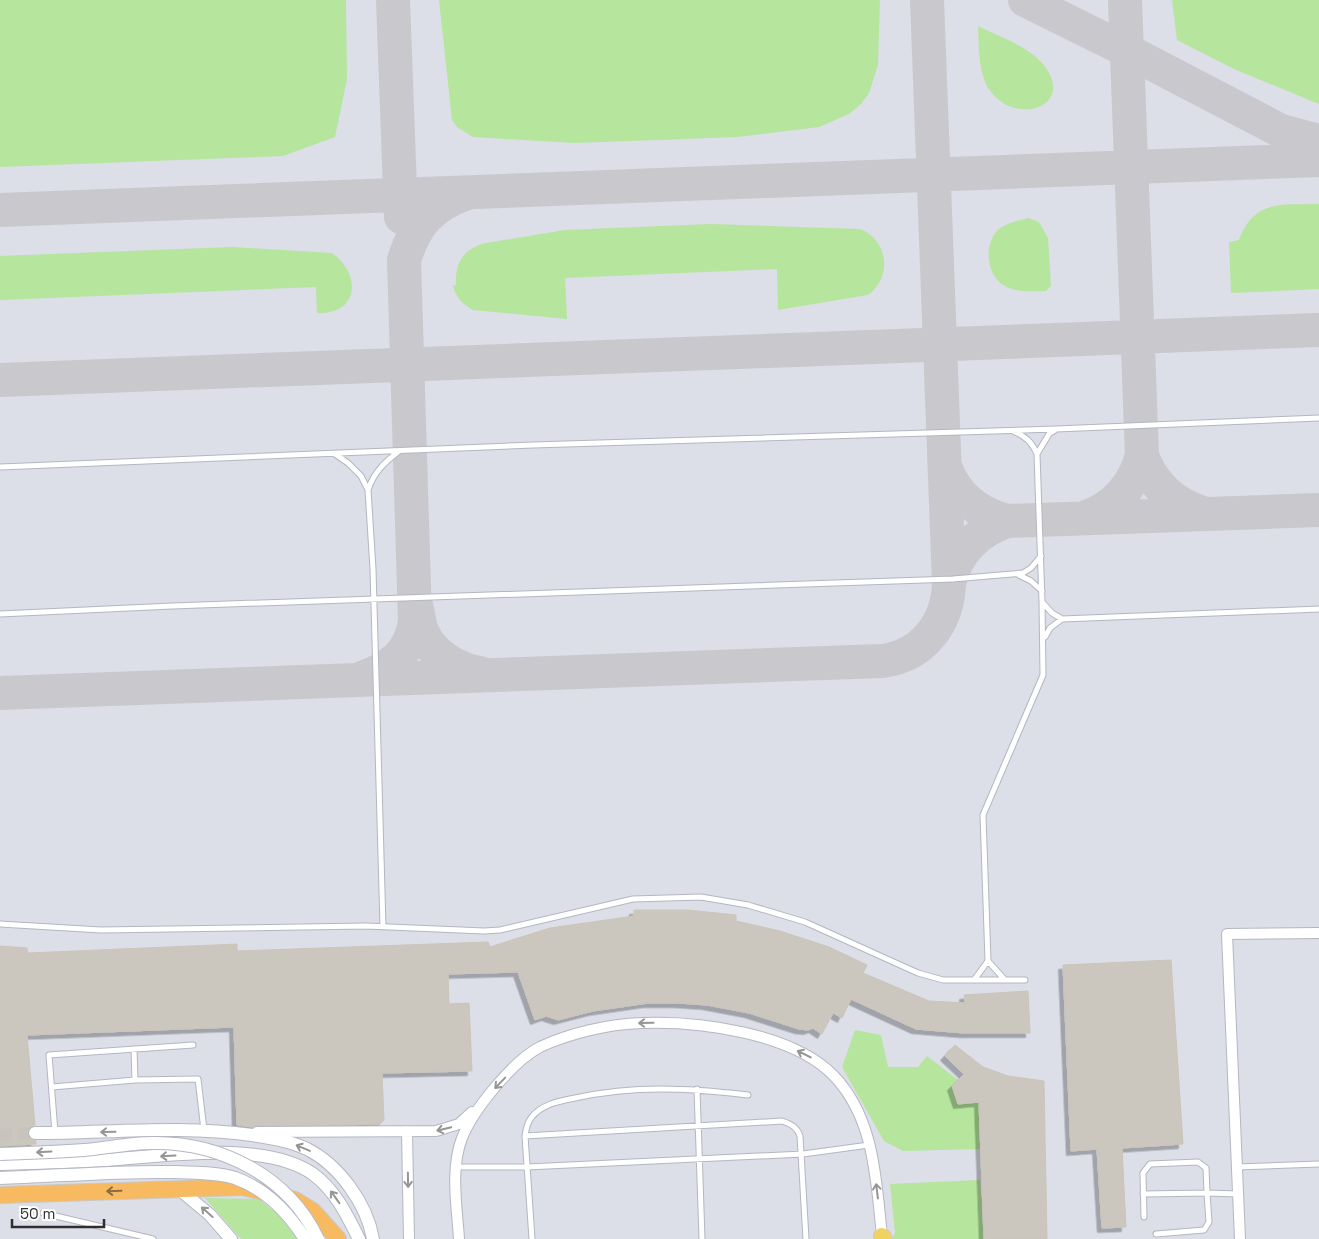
<svg xmlns="http://www.w3.org/2000/svg" width="1319" height="1239" viewBox="0 0 1319 1239" font-family="'Space Grotesk',sans-serif">
<style>
.airport{fill:#dcdee8}
.grass{fill:#b6e59e}
.lines{fill:none;stroke-linecap:round;stroke-linejoin:round}
.taxiway{stroke:#c9c8cc;stroke-width:34}
.building{fill:#cbc7bf;stroke:#cbc5ba;filter:url(#shadow)}
.tertiary-tunnel{stroke:#c8c4bd;stroke-width:12;stroke-dasharray:12 6;stroke-linecap:butt}
.service-casing{stroke:#b4b7c1;stroke-width:7}
.minor-casing{stroke:#b4b7c1;stroke-width:12}
.tertiary-casing{stroke:#b4b7c1;stroke-width:14}
.primary-casing{stroke:#c9c9c9;stroke-width:18}
.trunk-casing{stroke:#c9c9c9;stroke-width:18}
.service{stroke:#fff;stroke-width:5}
.minor{stroke:#fff;stroke-width:10}
.tertiary{stroke:#fff;stroke-width:12}
.primary{stroke:#f2d163;stroke-width:16}
.trunk{stroke:#f8ba60;stroke-width:16}
.tertiary-bridge-casing{stroke:#b4b7c1;stroke-width:14;stroke-linecap:butt}
.tertiary-bridge{stroke:#fff;stroke-width:12}
.oneway{stroke:#969696}
.oneway2{stroke:#896d44}
</style>
<defs>
<filter id="shadow"><feDropShadow dx="-4.5" dy="4.5" stdDeviation="0" flood-color="#0004"/></filter>
</defs>
<rect width="100%" height="100%" fill="#efe9e1"/>
<path class="airport" d="M0,0H1319V1239H0Z"/>
<path class="grass" d="M0,0H346L347,79L335,137L283,156L0,167Z
M439,0H880L878,65L869,93L861,104L849,114L819,127L737,137L574,143L473,137L457,127L452,120Z
M1172,0H1319V104L1234,69L1177,40Z
M978,26C997,36 1026,45 1041,62C1081,106 1012,130 987,86C978,69 979,45 978,26Z
M1319,204V289L1231,293L1229,242L1239,240C1254,199 1282,205 1319,204Z
M1028,218L1039,222L1048,238L1051,286L1046,291C1033,291 1017,293 1005,286C986,276 983,243 999,229C1007,223 1018,221 1028,218Z
M711,224L860,229C889,240 892,278 868,295L778,310L777,269L565,278L567,319L473,310C462,304 456,297 453,286L456,285C455,262 463,249 486,243L565,230Z
M232,247L332,253C362,274 359,315 317,313L316,287L0,300V256Z
M855,1030L881,1035L888,1067H918L927,1056L958,1080V1103L979,1102L980,1149L903,1151L884,1141L842,1067Z
M980,1180L984,1239H892L895,1232L890,1184Z
M205,1198L259,1199L280,1216L297,1239H241Z"/>
<g class="lines">
<path class="taxiway" d="M393,0L401,217
M1025,0L1126,50L1281,131L1319,141
M0,210L1319,160
M0,380L1319,330
M1142,456C1153,485 1173,504 1203,513
M945,466C955,495 977,513 1007,521L1319,510
M1084,518C1114,508 1133,487 1142,456L1125,0
M949,583C957,552 976,532 1007,521
M416,605C418,613 419,623 422,631C431,654 458,670 480,673
M362,678C390,668 412,652 415,620L404,260C415,225 431,205 467,193
M0,693L882,661C923,656 948,623 949,583L927,0"/>
</g>
<path class="building" d="M634,910H688L736,915V921L780,931L829,947L867,965L863,973L929,1001L965,1003L964,995L1028,991L1030,1033H964L916,1029L851,999L842,1018L833,1013L822,1034L813,1028L808,1030L799,1029L749,1013L707,1005L678,1003H648L593,1011L558,1020L546,1016L535,1020L518,972L448,974L449,1004L469,1003L472,1071L382,1073L384,1120L380,1124L253,1127L237,1125L234,1027L27,1035L35,1125L28,1129L27,1134L31,1140L36,1141V1144L0,1146V946L27,948L28,953L237,944V951L488,942L490,947L550,928L634,916Z
M1171,960L1183,1144L1122,1148L1126,1227L1102,1228L1097,1149L1071,1151L1063,965Z
M955,1045L983,1067L1008,1076L1044,1081L1047,1239H984L979,1102L958,1104L952,1086L964,1074L945,1056Z"/>
<g class="lines">
<path class="tertiary-tunnel" d="M0,1135L35,1133"/>
<g class="service-casing">
<path id="service" d="M1055,430L1049,434L1037,454L1042,602L1052,613L1062,619L1319,609
M1013,431C1025,436 1032,442 1037,454
M335,454L348,463L361,476L368,490L373,569L383,927
M0,467L533,445L1056,429L1319,418
M368,490C374,472 384,463 399,451
M1019,575L1031,581L1042,591
M0,614L172,606L953,579L1023,573L1031,568L1041,556
M1045,637L1050,628L1062,619
M0,924L101,930L366,926L484,931L500,930L633,899L701,897L748,905L805,922L918,973L943,980H1025
M988,961L1005,980
M974,980L988,961L983,815L1043,675L1042,602
M134,1049L135,1080L198,1079L204,1130
M52,1087L135,1080
M697,1089L702,1239
M55,1133L49,1055L193,1045
M525,1136L782,1121C791,1124 797,1127 800,1136L806,1239
M456,1167H527L803,1154L869,1145
M1237,1167L1319,1164
M1143,1194L1207,1193L1209,1222L1204,1230L1156,1234
M43,1213L153,1239
M1144,1217L1143,1173L1150,1164L1198,1162L1206,1168L1207,1193L1238,1194
M532,1239L525,1136C526,1129 527,1123 531,1118C541,1104 560,1101 575,1098C635,1085 687,1088 748,1095"/>
</g>
<g class="minor-casing">
<path id="minor" d="M407,1131L409,1239
M257,1132L436,1131L459,1124L472,1112
M459,1239C457,1207 450,1169 462,1138C473,1110 513,1061 540,1047C570,1033 609,1024 642,1023C699,1021 793,1033 834,1076C875,1119 876,1181 882,1236L881,1239
M1240,1239L1227,934L1319,933"/>
</g>
<g class="tertiary-casing">
<path id="tertiary" d="M35,1133C108,1133 181,1125 252,1135C271,1138 290,1141 307,1149C339,1165 367,1204 373,1239
M0,1164C36,1163 71,1162 107,1160C164,1156 265,1140 313,1174C335,1190 347,1215 359,1239
M179,1189L210,1215L231,1239"/>
</g>
<g class="primary-casing">
<path id="primary" d="M882,1236L884,1239"/>
</g>
<g class="trunk-casing">
<path id="trunk" d="M0,1195L243,1187L295,1200L313,1211L338,1239"/>
</g>
<use href="#service" class="service"/>
<use href="#minor" class="minor"/>
<use href="#tertiary" class="tertiary"/>
<use href="#primary" class="primary"/>
<use href="#trunk" class="trunk"/>
<g class="tertiary-bridge-casing">
<path id="tertiary-bridge" d="M0,1154C28,1153 56,1152 84,1150C107,1148 130,1143 152,1143C221,1142 288,1176 318,1239
M0,1178C58,1176 116,1171 175,1172C194,1173 216,1172 235,1178C266,1189 288,1212 305,1239"/>
</g>
<use href="#tertiary-bridge" class="tertiary-bridge"/>
</g>
<defs><path id="oneway-shaft" d="M-6 0H5M1.5-3L5.5 0L1.5 3" fill="none" stroke-width="1.6" stroke-linecap="round" stroke-linejoin="round" transform="scale(1.25)"/></defs>
<g class="oneway">
<use href="#oneway-shaft" transform="translate(646 1023) rotate(179)"/>
<use href="#oneway-shaft" transform="translate(804 1054) rotate(-154)"/>
<use href="#oneway-shaft" transform="translate(500 1083) rotate(134)"/>
<use href="#oneway-shaft" transform="translate(444 1129) rotate(166)"/>
<use href="#oneway-shaft" transform="translate(108 1132) rotate(179)"/>
<use href="#oneway-shaft" transform="translate(303 1148) rotate(-157)"/>
<use href="#oneway-shaft" transform="translate(44 1152) rotate(177)"/>
<use href="#oneway-shaft" transform="translate(168 1156) rotate(177)"/>
<use href="#oneway-shaft" transform="translate(408 1180) rotate(89)"/>
<use href="#oneway-shaft" transform="translate(877 1191) rotate(-97)"/>
<use href="#oneway-shaft" transform="translate(335 1197) rotate(-126)"/>
<use href="#oneway-shaft" transform="translate(207 1212) rotate(-138)"/>
</g>
<use class="oneway2" href="#oneway-shaft" transform="translate(114 1191) rotate(178)"/>
<path d="M12 1219v8h92v-8" fill="none" stroke="#2e2e2e" stroke-width="2.5"/>
<text x="20" y="1219" font-size="15" fill="#2e2e2e" stroke="#ffffff" stroke-width="4" paint-order="stroke">50 m</text>
</svg>
